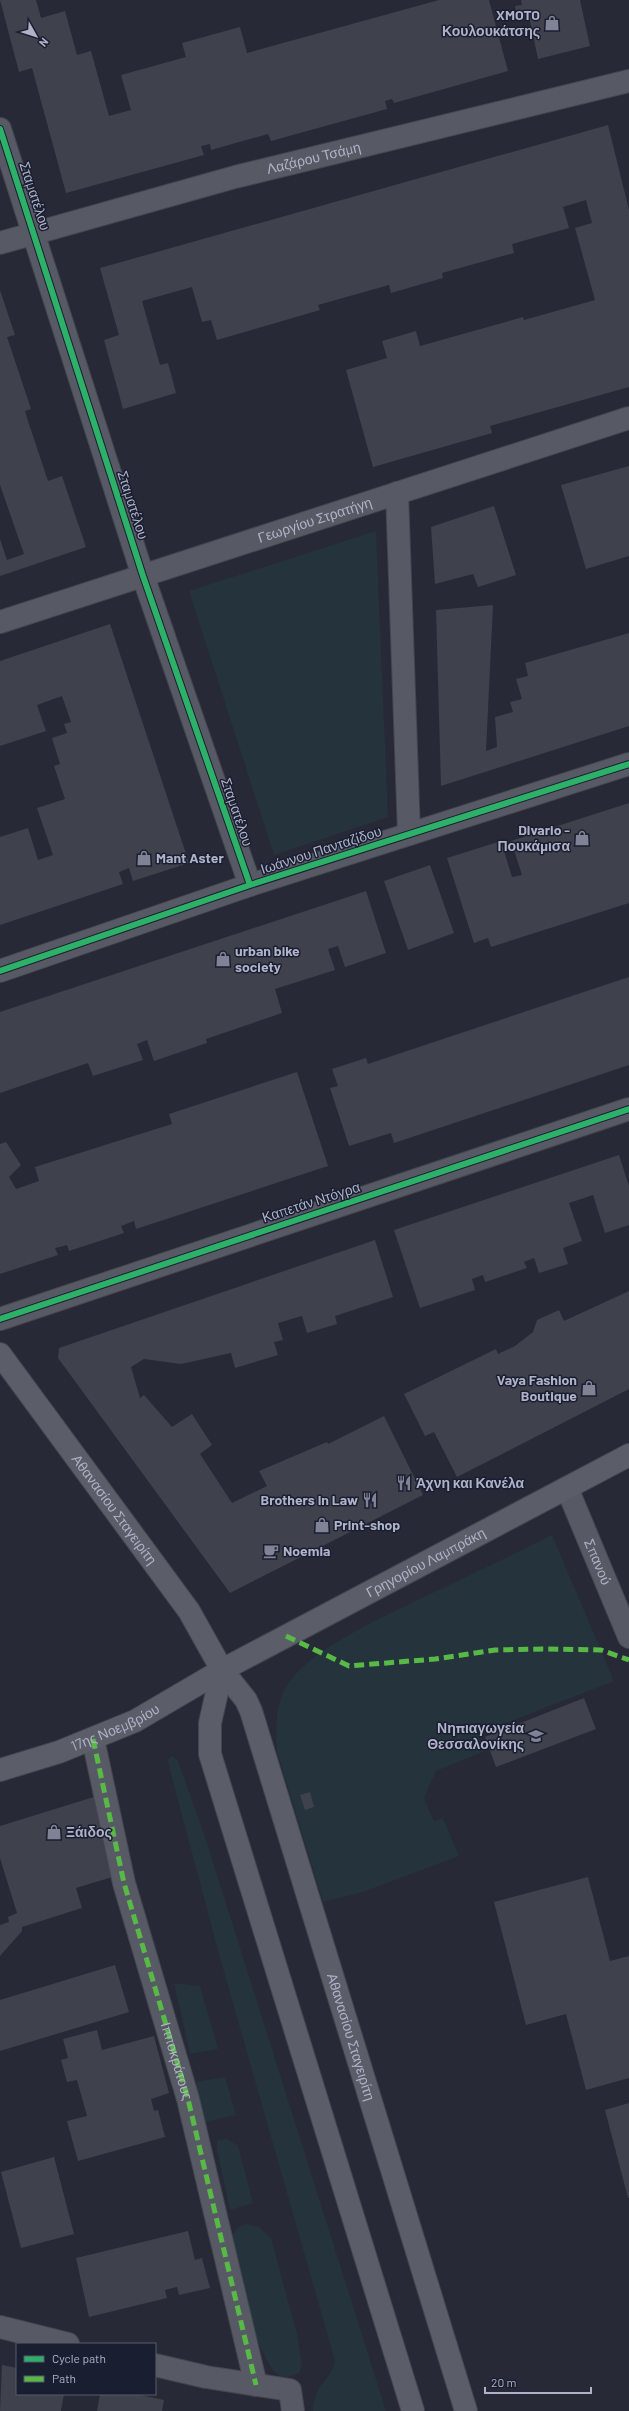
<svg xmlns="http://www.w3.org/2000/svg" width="629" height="2411" viewBox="0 0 629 2411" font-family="Barlow,sans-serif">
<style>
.green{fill:#24333c}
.building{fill:#3f414c}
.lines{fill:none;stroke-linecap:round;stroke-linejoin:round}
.street-casing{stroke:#43464f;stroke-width:24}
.secondary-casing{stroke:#43464f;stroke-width:24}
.street{stroke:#575964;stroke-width:22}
.secondary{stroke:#5b5d69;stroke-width:22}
.quiet{stroke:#58b947;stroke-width:5;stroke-dasharray:10 5;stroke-linecap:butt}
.cycleway-casing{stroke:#1a1e31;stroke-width:8}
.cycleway{stroke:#2db169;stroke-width:6}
.labels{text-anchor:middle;stroke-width:3;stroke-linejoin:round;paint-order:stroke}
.poi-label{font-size:14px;font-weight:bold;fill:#b0b3c8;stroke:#1a1e31;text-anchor:start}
.street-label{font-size:14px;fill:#b0b3c8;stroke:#1a1e31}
</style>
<rect width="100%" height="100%" fill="#272a36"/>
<path class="green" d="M376,531L388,817L274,855L189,591Z
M552,1535L614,1681L478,1734L485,1751L436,1771L424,1798L434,1821L443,1818L459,1856L363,1892L323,1902L277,1751C275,1728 275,1701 290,1681C314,1647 387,1615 426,1596C468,1576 510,1556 552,1535Z
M172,1756L178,1761L206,1840L386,2411H313C314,2383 332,2380 335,2361L220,1958L167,1759Z
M174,1983L200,1986L218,2049L190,2054Z
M225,2077L236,2115L206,2122L196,2082Z
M227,2139L238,2146L253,2203L230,2210L217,2149V2140Z
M246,2224L259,2227L271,2238L297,2334L302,2362L300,2372C292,2377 282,2380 275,2372C252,2348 240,2270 232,2237L236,2229Z"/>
<path class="building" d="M0,0H36L41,18L65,11L77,55L91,51L109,116L131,110L121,75L186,57L182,43L240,27L247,53L439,0H489L508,71L394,103L392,99L385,101L387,109L271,141L268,134L211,150L210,144L201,146L204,155L66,193L32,68L19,72Z
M521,0H580L590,46L538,59L529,16L517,18L515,6L522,5Z
M608,125L629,210V387L497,424L490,426L492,433L373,467L346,370L387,358L382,341L416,331L420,346L523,317L524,320L595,300L575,228L592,223L586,200L563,207L569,228L512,244L514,253L442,273L443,278L391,293L389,285L318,305L320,310L217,340L211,320L202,322L192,287L142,301L160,365L168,363L176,393L123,409L104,340L119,335L100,268Z
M0,290L15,335L7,337L31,409L25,411L28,421L48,481L62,476L86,547L0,576V539L7,560L24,554L0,485Z
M629,466V556L586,569L561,485Z
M494,506L516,575L478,587L473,574L435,584L431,527Z
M493,605L486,751L497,747L495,717L513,712L510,702L522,699L516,679L528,676L525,663L629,633V726L441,786L436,610Z
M110,624L189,863L133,881L129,868L119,872L123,884L0,925V837L28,828L38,860L53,855L37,808L65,799L54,766L60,764L52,738L67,733L64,724L71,722L62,696L37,705L46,731L0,746V661Z
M629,803V903L491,947L488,938L474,943L447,858L501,841L512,877L522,875L511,841Z
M430,865L454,933L408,950L384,881Z
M366,891L386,953L345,967L338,946L328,949L335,970L275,989L282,1013L206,1039L207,1043L154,1061L147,1040L137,1044L143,1060L93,1076L88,1063L0,1093V1012Z
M629,977V1065L394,1143L391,1133L349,1146L330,1088L338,1086L332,1069L366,1058L368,1064Z
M297,1072L328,1166L136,1229L134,1221L121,1226L124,1233L69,1251L67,1245L60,1247L55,1248L58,1255L0,1274V1144L6,1142L21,1165L9,1177L16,1189L39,1181L35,1167L172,1124L169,1114Z
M619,1155L629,1186V1225L605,1233L593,1195L569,1203L582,1241L563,1248L568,1264L539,1273L534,1258L524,1262L527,1268L485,1282L483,1275L472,1279L475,1290L420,1308L394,1230Z
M375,1240L393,1297L335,1316L337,1324L307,1333L302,1316L278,1323L283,1340L274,1342L278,1355L235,1368L231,1353L181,1364L144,1359L131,1367L140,1398L144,1395L172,1427L192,1414L212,1445L200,1454L232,1503L267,1486L259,1471L327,1442L328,1444L384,1416L423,1495L230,1593L58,1358L59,1348Z
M629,1291V1389L457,1477L434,1432L425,1436L404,1394L496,1349L498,1354L515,1346L533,1332L537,1320L559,1310L564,1321Z
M584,1698L596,1729L496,1767L485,1737Z
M310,1792L314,1807L305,1810L300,1795Z
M97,1796L119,1875L76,1888L82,1908L22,1927V1931L0,1956V1925L9,1922L8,1917L17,1913L0,1858V1826Z
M588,1877L610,1961L629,1956V2078L586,2090L566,2014L526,2025L494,1902Z
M115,1965L129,2012L0,2051V2000Z
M97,2030L102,2050L154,2036L169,2093L151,2099L154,2111L158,2110L165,2137L78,2161L67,2121L87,2116L77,2080L67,2082L61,2060L68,2058L63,2039Z
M629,2103V2198H628L605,2110Z
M54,2157L74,2234L21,2248L1,2172Z
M188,2231L195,2260L202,2258L210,2288L179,2295L177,2287L165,2290L167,2298L89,2317L76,2258Z
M2,2365L17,2368V2394H64L61,2411H0Z
M100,2394H135L164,2400L162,2411H97Z"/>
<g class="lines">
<g class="street-casing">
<g id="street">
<path d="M0,129L143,576L250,885"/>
<path id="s1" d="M0,243L235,177L629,81"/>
<path d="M397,493L409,834"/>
<path id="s2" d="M0,622L629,418"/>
<path d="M0,971L250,885L629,764"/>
<path d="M0,1319L629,1109"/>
<path id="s3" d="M567,1488L629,1637"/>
<path d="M93,1739L124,1883L188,2099L256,2385"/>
<path d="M0,2327L68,2344"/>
<path d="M155,2365L206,2377L290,2390L293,2411"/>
</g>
</g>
<g class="secondary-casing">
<g id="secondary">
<path id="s4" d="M0,1354L189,1611L222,1670L246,1700L251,1711L466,2411"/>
<path d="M222,1670L210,1723V1754L413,2411"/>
<path id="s5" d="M0,1770L59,1752L135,1721L222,1670L629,1455"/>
</g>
</g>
<use href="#street" class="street"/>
<use href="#secondary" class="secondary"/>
<g class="quiet">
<path d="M286,1636L349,1666L435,1659L495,1650L543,1649L601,1650L629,1660"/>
<path id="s6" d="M93,1739L124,1883L188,2099L256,2385"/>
</g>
<g class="cycleway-casing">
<path id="cycleway" d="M0,129L143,576L250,885
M0,971L250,885L629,764
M0,1319L629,1109"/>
</g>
<use href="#cycleway" class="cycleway"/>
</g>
<defs>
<g id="shop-bare" transform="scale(1.2)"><path d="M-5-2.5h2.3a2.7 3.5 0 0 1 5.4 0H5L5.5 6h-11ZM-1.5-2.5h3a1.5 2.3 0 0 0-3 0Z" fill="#808395" stroke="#1a1e31" stroke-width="2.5" paint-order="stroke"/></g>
<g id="restaurant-bare" transform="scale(1.2)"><path d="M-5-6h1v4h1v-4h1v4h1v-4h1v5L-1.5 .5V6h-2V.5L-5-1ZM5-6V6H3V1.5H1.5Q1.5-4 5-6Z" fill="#808395" stroke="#1a1e31" stroke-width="2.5" paint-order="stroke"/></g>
<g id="cafe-bare" transform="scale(1.2)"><path d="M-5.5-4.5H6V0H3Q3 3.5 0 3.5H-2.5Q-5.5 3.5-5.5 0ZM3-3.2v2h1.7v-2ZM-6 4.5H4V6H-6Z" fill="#808395" stroke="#1a1e31" stroke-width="2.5" paint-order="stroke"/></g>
<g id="school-bare" transform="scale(1.2)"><path d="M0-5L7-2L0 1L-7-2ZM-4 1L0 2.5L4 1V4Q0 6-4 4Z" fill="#808395" stroke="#1a1e31" stroke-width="2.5" paint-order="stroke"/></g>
</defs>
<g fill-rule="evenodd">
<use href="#shop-bare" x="552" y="23"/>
<use href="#shop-bare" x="582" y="838"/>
<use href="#shop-bare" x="144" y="858"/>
<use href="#shop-bare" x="223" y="959"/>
<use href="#shop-bare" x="589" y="1388"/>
<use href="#restaurant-bare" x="404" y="1483"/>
<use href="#restaurant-bare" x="370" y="1500"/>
<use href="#shop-bare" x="322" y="1525"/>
<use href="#cafe-bare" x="271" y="1551"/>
<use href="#school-bare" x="536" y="1736"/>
<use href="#shop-bare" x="54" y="1832"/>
</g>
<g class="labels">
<g class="poi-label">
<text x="540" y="20" text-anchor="end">XMOTO<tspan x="540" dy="16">Κουλουκάτσης</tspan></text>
<text x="570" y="835" text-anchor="end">Divario -<tspan x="570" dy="16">Πουκάμισα</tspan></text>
<text x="156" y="863">Mant Aster</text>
<text x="235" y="956">urban bike<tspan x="235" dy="16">society</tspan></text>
<text x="577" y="1385" text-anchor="end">Vaya Fashion<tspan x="577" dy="16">Boutique</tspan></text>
<text x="416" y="1488">Άχνη και Κανέλα</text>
<text x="358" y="1505" text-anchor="end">Brothers In Law</text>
<text x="334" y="1530">Print-shop</text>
<text x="283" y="1556">Noemia</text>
<text x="524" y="1733" text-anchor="end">Νηπιαγωγεία<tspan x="524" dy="16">Θεσσαλονίκης</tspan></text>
<text x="66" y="1837">Ξάιδος</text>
</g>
<g class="street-label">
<text dy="5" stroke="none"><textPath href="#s1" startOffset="325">Λαζάρου Τσάμη</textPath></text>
<text transform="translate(35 196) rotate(72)" y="5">Σταματέλου</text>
<text transform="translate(133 505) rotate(72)" y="5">Σταματέλου</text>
<text dy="5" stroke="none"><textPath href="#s2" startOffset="331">Γεωργίου Στρατήγη</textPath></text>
<text transform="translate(237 812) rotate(71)" y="5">Σταματέλου</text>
<text transform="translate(321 850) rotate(-18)" y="5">Ιωάννου Πανταζίδου</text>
<text transform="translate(311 1202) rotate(-18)" y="5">Καπετάν Ντόγρα</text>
<text dy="5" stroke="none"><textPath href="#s4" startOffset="193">Αθανασίου Σταγειρίτη</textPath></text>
<text dy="5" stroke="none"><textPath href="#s5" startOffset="475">Γρηγορίου Λαμπράκη</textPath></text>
<text dy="5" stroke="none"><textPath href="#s3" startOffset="80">Σπανού</textPath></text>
<text dy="5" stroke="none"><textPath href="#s5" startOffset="123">17ης Νοεμβρίου</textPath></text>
<text dy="5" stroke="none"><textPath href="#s4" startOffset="778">Αθανασίου Σταγειρίτη</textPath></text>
<text dy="5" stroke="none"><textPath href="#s6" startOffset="333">Ιπποκράτους</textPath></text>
</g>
</g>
<rect x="16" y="2343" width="140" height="52" fill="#1a1e31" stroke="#565a6d"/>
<rect x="24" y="2356" width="20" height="6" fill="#2db169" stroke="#565a6d"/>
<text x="52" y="2363" font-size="12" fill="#b0b3c8">Cycle path</text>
<rect x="24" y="2376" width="20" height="6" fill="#58b947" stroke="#565a6d"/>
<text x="52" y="2383" font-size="12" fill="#b0b3c8">Path</text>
<g transform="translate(36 36) rotate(129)" stroke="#1a1e31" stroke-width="3" paint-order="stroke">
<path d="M0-3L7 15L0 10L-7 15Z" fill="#b0b3c8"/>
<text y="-6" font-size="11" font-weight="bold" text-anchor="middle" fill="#b0b3c8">N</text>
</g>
<path d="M485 2387v6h106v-6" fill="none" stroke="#b0b3c8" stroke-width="2"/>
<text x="491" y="2387" font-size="12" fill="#b0b3c8" stroke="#1a1e31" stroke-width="3" paint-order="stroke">20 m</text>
</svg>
